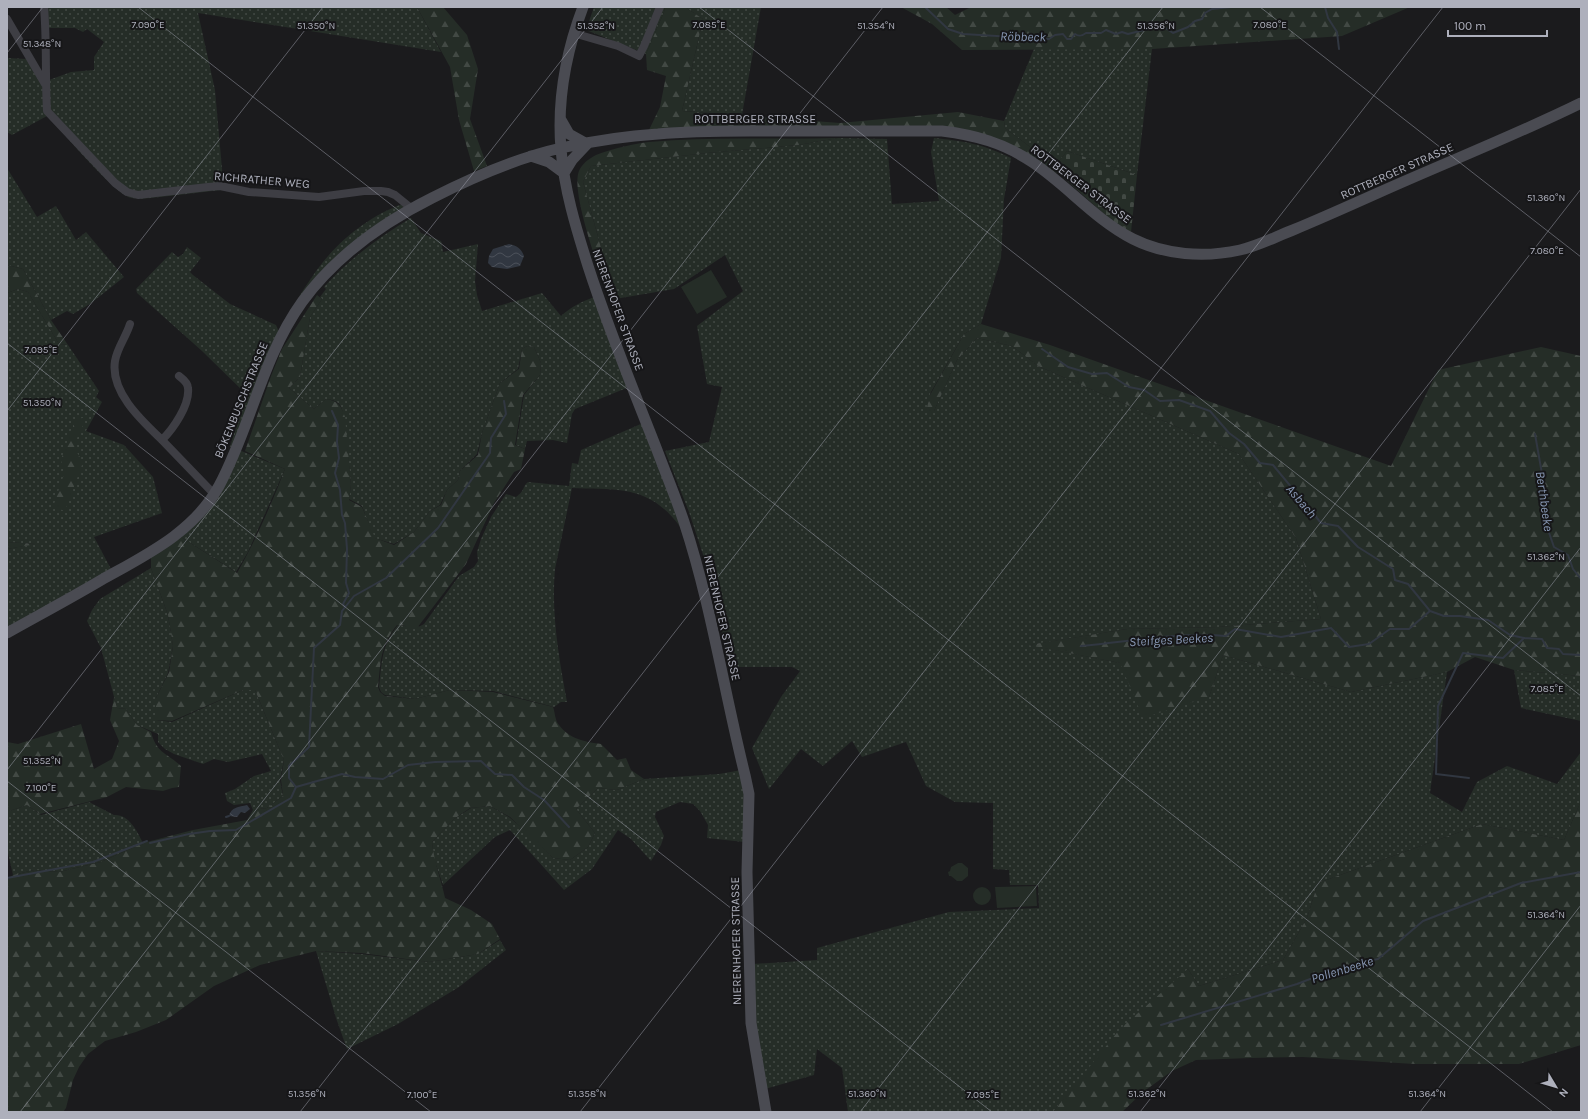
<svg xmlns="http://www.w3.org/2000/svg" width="1588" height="1119" viewBox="0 0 1588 1119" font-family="Karla,sans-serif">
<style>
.grass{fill:url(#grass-dots)}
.forest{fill:url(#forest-firs)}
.cemetery{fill:url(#cemetery-stones)}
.park{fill:#252d27}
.water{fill:url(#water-waves)}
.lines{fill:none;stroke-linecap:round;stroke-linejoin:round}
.stream{stroke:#313741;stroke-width:2}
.street{stroke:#3e3e44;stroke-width:8}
.secondary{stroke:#4a4b52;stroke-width:11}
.ticks{fill:none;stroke:#aeb0bc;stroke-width:1;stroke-opacity:0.45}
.labels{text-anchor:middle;stroke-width:4;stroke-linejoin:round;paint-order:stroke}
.street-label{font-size:12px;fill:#aeb0bc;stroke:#161618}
.water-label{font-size:13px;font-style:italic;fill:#8898b4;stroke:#161618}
.ticks-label{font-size:10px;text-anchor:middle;fill:#aeb0bc;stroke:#161618;stroke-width:4;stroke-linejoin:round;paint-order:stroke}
</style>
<defs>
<pattern id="grass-dots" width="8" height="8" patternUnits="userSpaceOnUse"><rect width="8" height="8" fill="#252d27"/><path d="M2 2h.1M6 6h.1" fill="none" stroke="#424944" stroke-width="1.8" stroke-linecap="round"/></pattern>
<pattern id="forest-firs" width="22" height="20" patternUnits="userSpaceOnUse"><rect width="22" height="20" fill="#252d27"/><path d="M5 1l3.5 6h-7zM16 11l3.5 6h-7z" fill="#424944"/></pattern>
<pattern id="cemetery-stones" width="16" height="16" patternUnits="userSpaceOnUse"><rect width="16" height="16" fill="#252d27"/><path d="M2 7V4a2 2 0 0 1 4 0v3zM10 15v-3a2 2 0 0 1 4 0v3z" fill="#424944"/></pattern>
<pattern id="water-waves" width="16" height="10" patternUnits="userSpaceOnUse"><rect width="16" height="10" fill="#313741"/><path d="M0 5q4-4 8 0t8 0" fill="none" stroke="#4c515a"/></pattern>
</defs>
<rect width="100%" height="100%" fill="#1b1b1d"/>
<path class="grass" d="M46,7H417L441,52L198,13L215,90L223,180L221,190C204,192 187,194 169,196C157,197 144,200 132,198C115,196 63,131 47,116L12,135L7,132V58L27,59L49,80L71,72L94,70V57L104,42L87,29L83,32L75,28H48Z
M594,7H665L664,12L646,54L586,30Z
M685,7H761L742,115L682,111L703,19Z
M1034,49H1152L1137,175L1067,151L1055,166L1005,128L1004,121Z
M838,138L887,139L892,204L939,201L931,152L934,138C964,141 983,144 1011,158L1004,199L1001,258L981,324L964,334L930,394L934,411L957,360L977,338L1012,346L1038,366L1239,454L1296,538L1321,619L1218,627L1127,629L1030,645L1120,663L1209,697L1223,655L1351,692L1447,672L1430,793L1462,812L1477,782L1507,766L1557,784L1581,752V801L1564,840L1482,824L1318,883L1307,918L1283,960L1199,986L1188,969L1075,1086L1053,1112H848L842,1068L817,1049L814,1075L765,1089L753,1023L752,964L817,960V948L949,912L1039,908L1038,885H1010L1009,870L993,869V803L955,802L926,786L906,742L862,757L852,741L823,766L801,749L769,789L752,748L781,697L800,671L792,667H728L713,585L689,512L665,451L709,442L722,387L707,384L697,326L743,291L725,255L674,289L615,299L583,182L591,166L707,153L798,145Z
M7,168L37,217L56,206L76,240L86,232L124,277L90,304L73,314L67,311L51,320L23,269L7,265Z
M403,204V208L298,298C306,286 314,273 323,262C343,237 373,214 403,204Z
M411,218L421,233L441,241L443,252L478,244L475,281L477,295L482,311L542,293L561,316C571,307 581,302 594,297L629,387L575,409L572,414L567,443L553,440L527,441L525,449L516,445L524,395L540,375L541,363L534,347L527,346L522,349L518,369L500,383L482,433L477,454L460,471L458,480L447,490L440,505L430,511L414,532L394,544L374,538L362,506L349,499L351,485L344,417C341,404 340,401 326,399L314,409L289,388L300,377L310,317L322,299L320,297L326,289L324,287C349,259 379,237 411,218Z
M187,247L201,258L190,272L193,275L230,304L276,325L279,332L233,448L230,447L246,394L202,351L137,293L136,289L172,252L178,257L183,254Z
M18,289L28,292L59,344L68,345L99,391L96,397L102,402L86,431L124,445L153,477L162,513L94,537L111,569L7,628V549L35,544L7,542V293Z
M643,423L681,528C650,485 620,490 572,488L555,569C551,614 559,658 567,702H561L554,707L493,691L450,690L415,699L385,695L381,692L379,687C382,662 381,646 398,625C409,625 411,632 424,624L459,576L474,567L478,561L477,552L481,539L491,517L506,494L516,497C525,491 522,487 528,482L569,486L572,463L578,464L581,450Z
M239,450L285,469L248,552L236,572L181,537Z
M151,568L168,615L173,646L168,673L156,698V720L172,722L243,690H255L284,760L280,780L283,796L267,808L253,810L250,803L234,805L227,801L225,793L235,789L254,776L271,771L262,754L228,762L214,759L203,764L174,754L165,749L158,742V734L137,725L126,709L117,708L101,648L87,621L92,610L100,599Z
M1514,670L1581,676V721L1521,708Z
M742,770L744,781V842L707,838L708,825L700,811L693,804L680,802L656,812L655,817L664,836L661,845L651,861L631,839L618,830L592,869L564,890L510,830L495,837L443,885L434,859L432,842L454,819L471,808L490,806L509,817L528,833L553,858L570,860L588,847L595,833L576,809L598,788L617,790L644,779L719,774Z
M89,802L114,815C129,814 137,831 143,843L101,862L59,872L34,870L13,875L7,849V811H9L27,805L41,815Z
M500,940L506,950L459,987L398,1024L347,1049L336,1018L316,951L361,954L429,962L478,954Z"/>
<path class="forest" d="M417,7H443L467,35L478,69L470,119L487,166L474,171L459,120L450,67Z
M665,7H685L703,19L682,111L840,123L958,112L1004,121L1005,128L1055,166L1051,171L982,135L649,130L660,107L666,76L647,70L646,54L664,12Z
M901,7H946L955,15L971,7H1410L1342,36L1152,49L962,50L932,24Z
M838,138L798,145L707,153L591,166L583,182L615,299L610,300C601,276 570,192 579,171C581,166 586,161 591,158C600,151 637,143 649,142C712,136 775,140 838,138Z
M7,265L23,269L51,320L68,345L59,344L28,292L18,289L7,293Z
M317,295L322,299L310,317L300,377L289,388L314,409L326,399C338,401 341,405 345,417L351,485L349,500L362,507L375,538L394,545L414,532L430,511L441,505L447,490L458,480L460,471L478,455L482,433L500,383L519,369L522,349L527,346L534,347L541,363L540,375L523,395L515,445L525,449L521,469L514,472L494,503L466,564L417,628H408L403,625H397C380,646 381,661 378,687L380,692L385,696L415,699L450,690L493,692L553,707C555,712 555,721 559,725C569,739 586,742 601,744L617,760L626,758L631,770L644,779L617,790L598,788L576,809L595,833L588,847L570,860L553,858L510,817L490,806L470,808L454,819L432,842C434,862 441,879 445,898L471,910L492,924L500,939L478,954L429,962L361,953L316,951L260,965L214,986L166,1020L136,1032L105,1041L88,1054L79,1067L73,1080L66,1108L63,1112H7V880L13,875L34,870L59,872L101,862L143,843L193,830L247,820L253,810L267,808L283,796L281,780L284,760L255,690H243L172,721L156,720V698L169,672L173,646L168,615L151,568V557L181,537L237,573C256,540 271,505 285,469L245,451L271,376L282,349Z
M981,324L1050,345L1391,466L1438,370L1541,347L1581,356V676L1514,670L1475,657L1447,672L1351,692L1223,655L1209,697L1143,718L1120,663L1028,645L1127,629L1218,627L1321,619L1296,538L1239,454L1038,366L1012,346L977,338L957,360L934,411L926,412L930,395L964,334Z
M87,417L77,438L76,451L83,462L65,511L53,507L64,474L61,460L71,430L78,419Z
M7,542L37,544L7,549Z
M114,697L117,708L126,709L137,725L151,732C157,754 166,752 181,766L179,787L172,788L163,791L126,787L107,797L40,814L27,805L9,811H7V742L18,744L81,724L94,769L112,759L119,741L110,720Z
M1581,801V1045L1519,1064H1414L1303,1057L1250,1058L1196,1060L1172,1071L1143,1092L1122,1112H1053L1120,1029L1188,969L1199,986L1283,960L1307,918L1318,883L1482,824L1564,840Z"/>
<path class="cemetery" d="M1067,151L1137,175L1131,232L1120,228L1059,174L1051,171Z"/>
<path class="park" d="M711,270L727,297L697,314L681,287Z
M958,863H962L968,868V876L962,881H957L951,876H949L948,872L950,871L951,867Z
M1036,886L1037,906L997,908L995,887Z
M973 896a9 9 0 1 1 18 0a9 9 0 1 1-18 0Z"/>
<path class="water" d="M509,244C517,246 521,248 524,256L520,266L507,269L492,267L488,263L489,256L493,249Z
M247,805L250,809L245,813L241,812L237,817L229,816C231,807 239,807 247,805Z"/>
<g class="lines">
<path class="stream" d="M925,7L948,29L963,34L1049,39L1055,35L1063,34L1067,39H1071L1075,34C1079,37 1082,36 1086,33H1101L1106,30L1116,34L1122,32L1128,34L1148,29H1156L1161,25L1173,33L1188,27L1195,21L1202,19L1205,13L1212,9L1231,7
M1325,7L1328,18L1337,32L1339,49
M1042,349L1068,367L1092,374L1107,373L1129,387L1144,390L1160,401L1179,400L1210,411L1229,433L1244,444L1260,463L1273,465L1321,523L1338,526L1358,547L1393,569L1395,580L1408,584L1430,611L1444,616H1460L1488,620L1510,635L1524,638L1542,639L1547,648L1559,649L1563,654L1581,655
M332,411L338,425L337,442L339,458L335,473L340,490L342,515L345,523L347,549L346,583L349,593L343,604L345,607
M1535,434L1545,491L1547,527L1554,547L1568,555L1573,569L1581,579
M1081,646C1129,642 1178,632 1226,636L1235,629L1281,637L1331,628L1349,647L1369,644L1390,629H1409L1430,611
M1469,778L1436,774L1438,706L1463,653L1503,658L1524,638
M296,787L289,778V766L309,747L314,648L340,625L342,611L354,596L386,578L438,528L490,453L491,438L506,414L504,401
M226,817L229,816
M150,843L189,834L210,831L236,830L291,798L296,787L342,774L355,777L383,779L408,765L435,762L481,761L495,774L512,775L524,787L544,800L569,827
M7,878L93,862L147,841
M1161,1025L1297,984L1339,968L1378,959L1423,921L1521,883L1581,872"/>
<path class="street" d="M44,7C47,42 45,76 47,111L115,183L127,192L138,195L208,187L220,186L249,192L319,197L364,191H381L388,192L395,195L411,208
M7,19L45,84
M573,33L618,46L639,56L644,46L660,7
M130,324C126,337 117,348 115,361C110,392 142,421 162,440
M179,376C183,379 188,383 188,388C190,405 173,429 162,440L214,494"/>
<path class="secondary" d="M583,7C566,52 557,101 561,149C564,189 576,228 588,266C608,328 633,389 657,450C666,474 676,498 684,522C711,604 724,691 745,775L749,794L747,872L751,1023L766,1112
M561,120L569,134L587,144
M531,156L549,162L564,173
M564,173L572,160L587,144
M7,633C39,615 71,598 103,579C146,555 194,532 219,486C251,426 262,358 302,302C335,257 382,223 432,198C471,178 517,158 561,148C593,141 626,136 658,134C699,130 740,131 780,131C834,131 888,131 942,131C975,135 1004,143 1032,162C1067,185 1094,219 1133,239C1165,255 1204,258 1240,250C1258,246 1275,237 1293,230C1322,218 1351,205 1380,192C1447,162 1516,135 1581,103"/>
</g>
<path class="ticks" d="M138,7L1553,1112M699,7L1581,696M1260,7L1581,257M7,53L43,7M7,343L992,1112M7,411L323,7M7,770L603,7M7,781L431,1112M20,1112L883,7M300,1112L1163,7M580,1112L1443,7M860,1112L1581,189M1140,1112L1581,547M1420,1112L1581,905"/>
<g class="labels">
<g class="street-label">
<text x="755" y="123">ROTTBERGER STRASSE</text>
<text transform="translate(1397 171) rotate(-24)" y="4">ROTTBERGER STRASSE</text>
<text transform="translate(262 180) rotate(5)" y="4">RICHRATHER WEG</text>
<text transform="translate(1081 184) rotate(37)" y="4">ROTTBERGER STRASSE</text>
<text transform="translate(618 310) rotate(70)" y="4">NIERENHOFER STRASSE</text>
<text transform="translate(241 400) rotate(-68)" y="4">BÖKENBUSCHSTRASSE</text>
<text transform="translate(722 618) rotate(77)" y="4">NIERENHOFER STRASSE</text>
<text transform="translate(736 941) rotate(-91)" y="4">NIERENHOFER STRASSE</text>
</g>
<g class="water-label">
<text transform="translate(1023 36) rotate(1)" y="5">Röbbeck</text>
<text transform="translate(1302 501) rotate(50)" y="5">Asbach</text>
<text transform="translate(1545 501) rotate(82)" y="5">Berthbeeke</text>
<text transform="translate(1171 639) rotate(-3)" y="5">Steifges Beekes</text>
<text transform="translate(1342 969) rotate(-17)" y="5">Pollenbeeke</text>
</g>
</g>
<g class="ticks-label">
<text x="148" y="28">7.090°E</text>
<text x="709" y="28">7.085°E</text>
<text x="1270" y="28">7.080°E</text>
<text x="316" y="29">51.350°N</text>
<text x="596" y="29">51.352°N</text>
<text x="876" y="29">51.354°N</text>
<text x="1156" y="29">51.356°N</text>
<text x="42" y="47">51.348°N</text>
<text x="1546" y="201">51.360°N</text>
<text x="1547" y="254">7.080°E</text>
<text x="41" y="353">7.095°E</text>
<text x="42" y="406">51.350°N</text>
<text x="1546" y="560">51.362°N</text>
<text x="1547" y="692">7.085°E</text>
<text x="42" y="764">51.352°N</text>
<text x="41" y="791">7.100°E</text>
<text x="1546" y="918">51.364°N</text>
<text x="307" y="1097">51.356°N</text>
<text x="587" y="1097">51.358°N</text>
<text x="867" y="1097">51.360°N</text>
<text x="1147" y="1097">51.362°N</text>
<text x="1427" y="1097">51.364°N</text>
<text x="422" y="1098">7.100°E</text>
<text x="983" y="1098">7.095°E</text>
</g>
<rect width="1588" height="1119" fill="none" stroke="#aeb0bc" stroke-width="16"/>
<g transform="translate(1556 1087) rotate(128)" stroke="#161618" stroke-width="3" paint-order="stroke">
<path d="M0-3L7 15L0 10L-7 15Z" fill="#aeb0bc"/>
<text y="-6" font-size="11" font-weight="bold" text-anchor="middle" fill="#aeb0bc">N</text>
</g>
<path d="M1448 30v6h99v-6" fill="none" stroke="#aeb0bc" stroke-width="2"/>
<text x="1454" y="30" font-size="12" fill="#aeb0bc" stroke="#161618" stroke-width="3" paint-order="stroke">100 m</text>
</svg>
